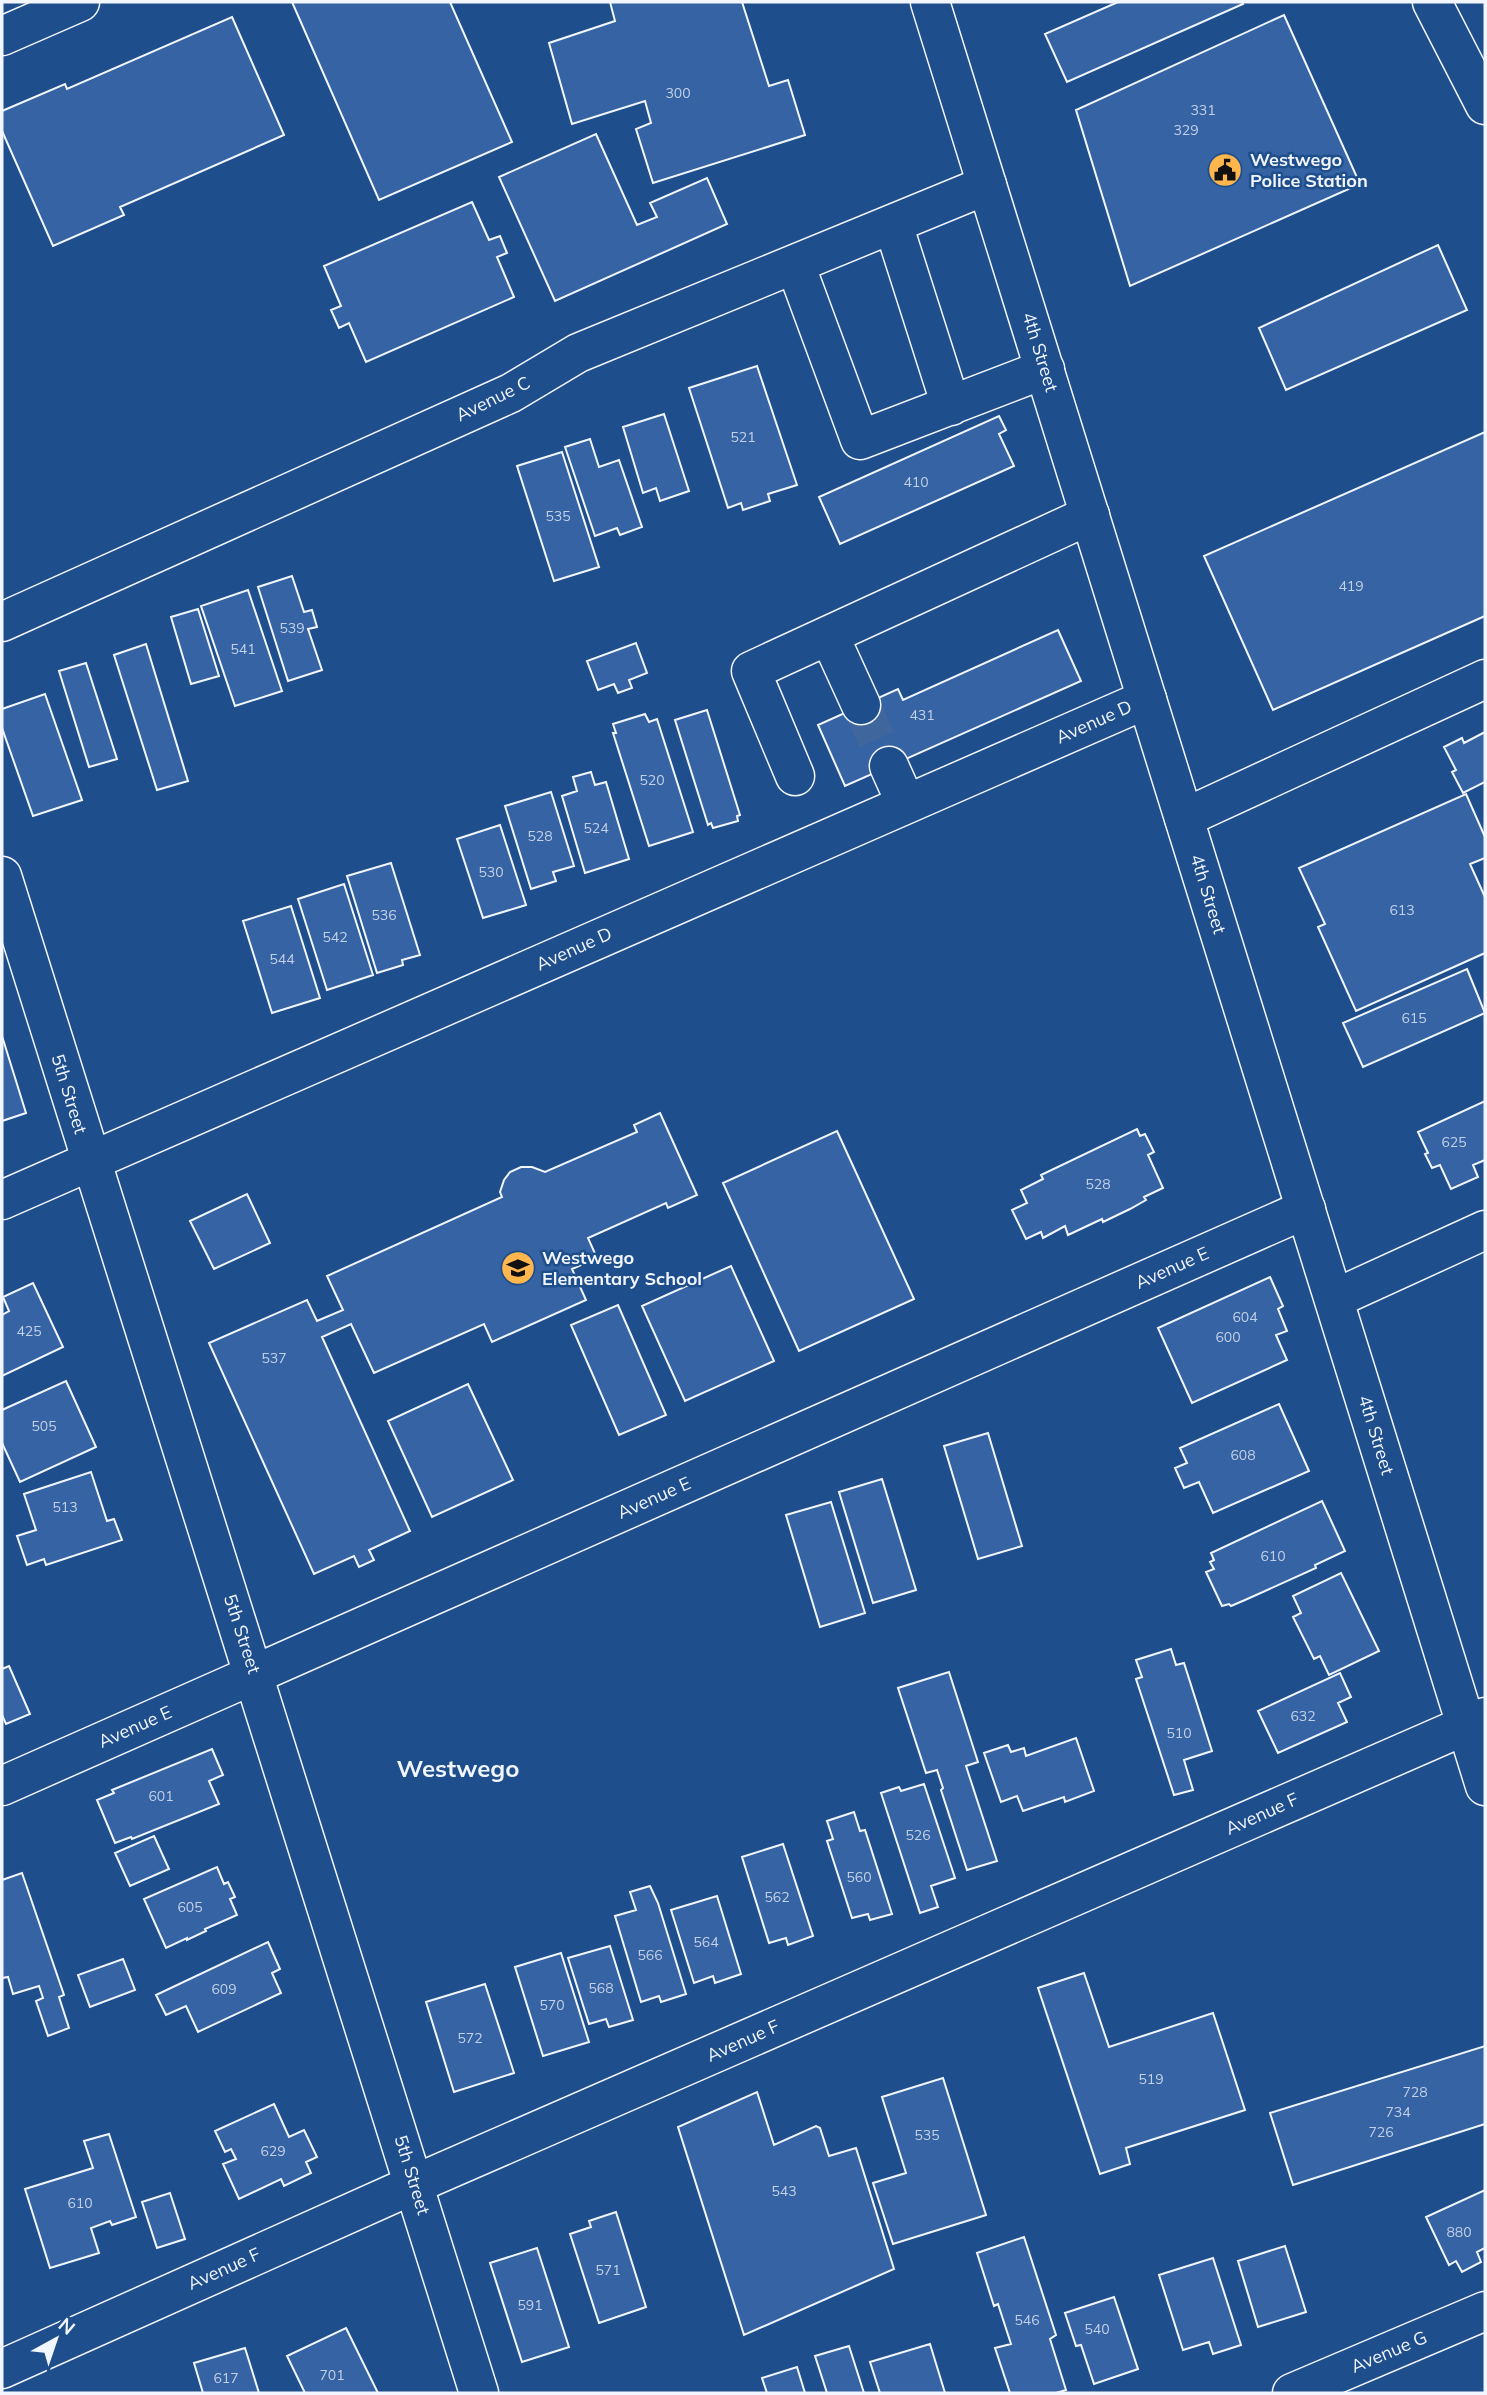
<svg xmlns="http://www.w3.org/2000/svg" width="1487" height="2395" viewBox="0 0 1487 2395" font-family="Mulish,sans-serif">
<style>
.building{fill:#3563a3;stroke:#f2f6ff;stroke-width:2}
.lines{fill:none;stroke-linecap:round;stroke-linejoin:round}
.minor-tunnel{stroke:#3f679d;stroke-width:38;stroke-dasharray:38 19;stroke-linecap:butt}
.minor-casing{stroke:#f2f6ff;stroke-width:41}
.major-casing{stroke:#f2f6ff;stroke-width:41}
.minor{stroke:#1f4e8c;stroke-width:38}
.major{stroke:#1f4e8c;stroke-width:38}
.labels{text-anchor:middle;stroke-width:5;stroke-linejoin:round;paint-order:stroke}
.number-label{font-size:14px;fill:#c3d1e8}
.poi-label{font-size:18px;font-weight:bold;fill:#f2f6ff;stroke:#1f4e8c;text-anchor:start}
.street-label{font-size:18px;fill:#f2f6ff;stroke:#1f4e8c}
.district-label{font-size:24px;font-weight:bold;fill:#f2f6ff;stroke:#1f4e8c}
</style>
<rect width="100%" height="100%" fill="#1f4e8c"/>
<path class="building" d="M292,2H450L512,142L379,200Z
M610,2H742L769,86L788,80L805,135L653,183L636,129L651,123L645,101L572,124L549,43L615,21Z
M1118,2H1242L1243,4L1067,82L1045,34Z
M1284,15L1360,184L1130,286L1076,110Z
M232,17L284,135L120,207L124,215L53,246L2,131V111L65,84L67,89Z
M596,134L637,225L657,217L650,203L707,178L727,224L555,301L499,177Z
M472,202L489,240L500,236L507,253L497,257L514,297L366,362L349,323L339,328L331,310L341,306L324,266Z
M1438,245L1467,310L1286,390L1259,328Z
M757,366L797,485L768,494L770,501L743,510L741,503L728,508L689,388Z
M664,414L689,491L660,501L656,488L643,493L623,427Z
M999,416L1006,430L999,434L1014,466L840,544L819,497Z
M1485,432V616L1273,710L1204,556Z
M590,439L599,467L619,460L642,527L620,535L617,528L595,536L565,447Z
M562,452L599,567L554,581L517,466Z
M292,576L304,612L312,610L317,627L308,629L322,670L288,681L258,587Z
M248,590L282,691L235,706L201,606Z
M198,609L219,676L191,684L171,617Z
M1058,630L1081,681L845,786L818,725L898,689L903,700Z
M636,643L647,673L629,680L632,688L618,693L614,684L598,690L587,661Z
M146,644L188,781L157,790L114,655Z
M86,663L117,759L89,767L59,671Z
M45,694L82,800L33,816L2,728V709Z
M707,710L740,815L737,816L738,821L713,828L711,823L708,825L675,720Z
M645,714L649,722L657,719L693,832L649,846L613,733H616L613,724Z
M1485,732V782L1463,793L1452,772L1456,770L1444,747L1462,738L1464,743Z
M591,772L595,785L606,782L629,859L585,873L562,796L577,791L573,777Z
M551,792L574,866L553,872L556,881L531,889L505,806Z
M1466,794L1485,837V858L1470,864L1485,897V953L1356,1011L1318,927L1325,924L1299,868Z
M500,825L526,905L483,918L457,839Z
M391,863L420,955L402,960L403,965L377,973L347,876Z
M344,884L373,975L327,990L298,899Z
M291,906L320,998L272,1013L243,921Z
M1467,969L1485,1013L1363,1067L1343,1023Z
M2,1036L26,1113L2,1121Z
M1485,1101V1160L1473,1165L1478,1177L1451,1189L1440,1165L1432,1168L1425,1154L1428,1153L1418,1132Z
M660,1113L697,1195L668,1208L666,1203L588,1238L597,1258L572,1269L586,1300L492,1342L484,1324L374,1373L351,1324L322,1337L410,1531L369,1550L374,1560L359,1567L354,1556L314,1574L209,1343L307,1300L317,1321L343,1310L327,1276L502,1197L500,1192L504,1180L510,1172L521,1167H532L545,1172L637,1132L634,1125Z
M1137,1129L1140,1136L1145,1134L1154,1152L1148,1155L1163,1188L1144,1197L1146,1200L1130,1209L1103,1222L1102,1219L1068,1235L1065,1226L1043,1238L1041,1232L1026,1239L1012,1210L1027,1203L1021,1190L1043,1179L1041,1175Z
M837,1131L914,1299L799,1351L723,1183Z
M247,1194L270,1243L214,1269L190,1221Z
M731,1266L774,1361L685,1401L642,1306Z
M1270,1277L1283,1306L1278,1309L1287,1331L1276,1335L1287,1360L1192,1403L1158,1328Z
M33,1283L63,1347L2,1376V1315L9,1311L3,1297Z
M618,1305L666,1415L619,1435L571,1325Z
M66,1381L96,1447L20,1482L2,1443V1410Z
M468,1384L513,1480L432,1517L388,1421Z
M1279,1404L1309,1471L1213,1513L1199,1482L1184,1488L1175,1468L1187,1463L1180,1448Z
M988,1433L1022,1546L978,1559L944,1446Z
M91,1472L107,1521L114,1519L122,1540L46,1565L44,1559L27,1565L17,1536L36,1530L24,1494Z
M882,1479L916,1590L873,1603L839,1492Z
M1322,1501L1345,1551L1315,1565L1316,1568L1245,1600L1231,1606L1229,1604L1222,1606L1206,1572L1214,1569L1210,1562L1214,1560L1211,1553Z
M831,1502L865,1613L820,1627L786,1515Z
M1341,1573L1379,1651L1329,1675L1320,1656L1314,1659L1293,1617L1301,1613L1293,1596Z
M1171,1649L1176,1665L1184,1663L1212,1751L1184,1760L1193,1790L1174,1795L1136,1679L1142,1677L1136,1660Z
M9,1666L30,1714L6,1724L2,1715V1669Z
M949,1672L978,1762L966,1766L997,1861L967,1870L941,1790L943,1788L937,1770L926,1773L898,1688Z
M1340,1673L1351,1697L1338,1703L1347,1722L1278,1753L1258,1711Z
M1076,1738L1094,1791L1065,1802L1064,1797L1023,1811L1017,1796L1001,1802L984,1753L1008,1745L1011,1752L1024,1748L1026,1756Z
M212,1749L223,1775L209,1781L219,1804L132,1839L131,1837L115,1843L97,1800L114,1793L112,1790Z
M924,1784L955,1878L931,1886L938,1907L920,1913L881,1793L899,1787L901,1791Z
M854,1812L860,1831L865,1830L892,1914L870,1920L868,1914L852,1918L827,1841L833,1839L827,1821Z
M154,1836L169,1869L130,1886L115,1853Z
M783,1844L813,1936L788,1945L786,1938L769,1943L742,1857Z
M217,1867L224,1884L228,1882L235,1897L230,1899L237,1915L205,1929L206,1931L187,1940V1938L166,1948L144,1899Z
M22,1873L64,1995L59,1997L69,2028L48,2036L36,2001L43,1998L39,1986L13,1994L8,1977L2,1978V1880Z
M650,1886L658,1903L686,1994L661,2002L659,1996L641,2002L615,1916L636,1910L630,1892Z
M717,1896L741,1974L715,1983L713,1976L694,1983L671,1910Z
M268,1942L280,1969L272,1973L281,1993L198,2032L186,2006L166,2015L156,1995Z
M610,1946L633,2020L609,2027L606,2019L589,2024L568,1958Z
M561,1953L589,2042L543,2056L515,1967Z
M123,1959L135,1990L90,2007L78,1975Z
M1084,1973L1109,2047L1213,2013L1245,2110L1126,2148L1130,2164L1100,2174L1038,1988Z
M485,1984L514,2073L454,2092L426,2002Z
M1485,2046V2124L1293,2185L1270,2113Z
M943,2078L986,2215L893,2244L873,2183L906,2173L882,2097Z
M757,2092L774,2145L816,2126L820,2128L829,2156L856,2148L894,2269L744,2335L678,2127Z
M274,2104L289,2137L304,2130L317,2157L306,2162L311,2173L284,2186L281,2179L239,2199L223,2164L236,2159L231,2149L225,2152L215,2131Z
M109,2134L136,2217L112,2225L110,2221L91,2228L99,2253L50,2268L25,2189L93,2168L84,2141Z
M1485,2190V2248L1477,2252L1481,2262L1462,2272L1456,2261L1449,2265L1426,2217Z
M170,2193L185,2239L157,2248L142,2202Z
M616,2212L646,2307L599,2323L570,2234L591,2227L589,2221Z
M1024,2237L1056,2335L1050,2339L1066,2390L1056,2393H1010L995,2348L1011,2344L998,2304L994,2306L977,2253Z
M1285,2246L1306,2312L1258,2327L1238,2261Z
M537,2248L569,2347L522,2362L490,2263Z
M1213,2258L1241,2345L1213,2354L1209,2342L1183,2350L1159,2275Z
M1114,2297L1138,2369L1094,2384L1081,2345L1076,2346L1065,2313Z
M346,2328L378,2393H305L287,2356Z
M930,2344L945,2393H880L870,2362Z
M849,2346L864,2393H827L815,2356Z
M245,2348L259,2393H203L194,2363Z
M797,2367L805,2393H767L762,2378Z"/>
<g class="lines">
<path class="minor-tunnel" d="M861,705L889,766"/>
<g class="minor-casing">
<path id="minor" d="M1432,2L1485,105
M2,36L80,2
M893,224L951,406
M795,264L860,440L1045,369
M2,622L511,393L578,353L987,185
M829,635L861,705
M889,766L906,804
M795,776L751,671L1090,515
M1184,818L1485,679
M2,876C157,1383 324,1886 479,2393
M2,1200L1147,699
M1334,1299L1485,1230
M2,1786L1306,1209
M2,2369L415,2184L1485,1717
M1292,2393L1485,2311"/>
</g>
<g class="major-casing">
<path id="major" d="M930,2L1485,1786"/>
</g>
<use href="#minor" class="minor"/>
<use href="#major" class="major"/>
</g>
<defs>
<g id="civic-disc" transform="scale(1.75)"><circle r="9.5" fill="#ffb74d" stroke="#1f4e8c"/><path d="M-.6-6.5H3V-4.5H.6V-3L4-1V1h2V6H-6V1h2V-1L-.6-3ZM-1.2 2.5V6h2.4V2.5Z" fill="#111"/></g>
<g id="school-disc" transform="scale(1.75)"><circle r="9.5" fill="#ffb74d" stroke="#1f4e8c"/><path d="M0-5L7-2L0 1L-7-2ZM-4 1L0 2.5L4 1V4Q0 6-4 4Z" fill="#111"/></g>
</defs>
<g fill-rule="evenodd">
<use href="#civic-disc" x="1225" y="170"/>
<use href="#school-disc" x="518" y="1268"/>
</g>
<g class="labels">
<g class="number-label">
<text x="678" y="98">300</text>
<text x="1203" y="115">331</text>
<text x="1186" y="135">329</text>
<text x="743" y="442">521</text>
<text x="916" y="487">410</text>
<text x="558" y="521">535</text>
<text x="1351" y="591">419</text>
<text x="292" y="633">539</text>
<text x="243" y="654">541</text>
<text x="922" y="720">431</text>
<text x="652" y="785">520</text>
<text x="596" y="833">524</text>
<text x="540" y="841">528</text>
<text x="491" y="877">530</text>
<text x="1402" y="915">613</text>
<text x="384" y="920">536</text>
<text x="335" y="942">542</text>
<text x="282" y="964">544</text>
<text x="1414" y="1023">615</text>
<text x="1454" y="1147">625</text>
<text x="1098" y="1189">528</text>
<text x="1245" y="1322">604</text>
<text x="29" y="1336">425</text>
<text x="1228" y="1342">600</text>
<text x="274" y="1363">537</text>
<text x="44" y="1431">505</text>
<text x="1243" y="1460">608</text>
<text x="65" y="1512">513</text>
<text x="1273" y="1561">610</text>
<text x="1303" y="1721">632</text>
<text x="1179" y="1738">510</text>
<text x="161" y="1801">601</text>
<text x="918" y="1840">526</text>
<text x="859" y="1882">560</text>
<text x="777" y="1902">562</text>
<text x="190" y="1912">605</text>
<text x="706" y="1947">564</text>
<text x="650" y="1960">566</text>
<text x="601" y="1993">568</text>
<text x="224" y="1994">609</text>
<text x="552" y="2010">570</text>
<text x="470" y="2043">572</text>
<text x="1151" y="2084">519</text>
<text x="1415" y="2097">728</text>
<text x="1398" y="2117">734</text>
<text x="1381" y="2137">726</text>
<text x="927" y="2140">535</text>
<text x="273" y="2156">629</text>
<text x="784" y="2196">543</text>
<text x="80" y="2208">610</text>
<text x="1459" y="2237">880</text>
<text x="608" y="2275">571</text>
<text x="530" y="2310">591</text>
<text x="1027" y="2325">546</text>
<text x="1097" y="2334">540</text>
<text x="332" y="2380">701</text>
<text x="226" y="2383">617</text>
</g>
<g class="poi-label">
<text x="1250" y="166">Westwego<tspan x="1250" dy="21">Police Station</tspan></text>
<text x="542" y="1264">Westwego<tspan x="542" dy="21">Elementary School</tspan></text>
</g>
<g class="street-label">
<text transform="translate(1040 352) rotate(73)" y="6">4th Street</text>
<text transform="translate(493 399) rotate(-26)" y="6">Avenue C</text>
<text transform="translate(1094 722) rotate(-24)" y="6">Avenue D</text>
<text transform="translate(1208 894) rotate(73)" y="6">4th Street</text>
<text transform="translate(574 949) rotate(-24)" y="6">Avenue D</text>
<text transform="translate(69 1094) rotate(73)" y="6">5th Street</text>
<text transform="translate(1172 1268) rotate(-24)" y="6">Avenue E</text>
<text transform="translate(1376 1435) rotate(73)" y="6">4th Street</text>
<text transform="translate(654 1498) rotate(-24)" y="6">Avenue E</text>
<text transform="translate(242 1634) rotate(72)" y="6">5th Street</text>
<text transform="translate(135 1727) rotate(-24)" y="6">Avenue E</text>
<text transform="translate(1262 1814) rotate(-24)" y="6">Avenue F</text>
<text transform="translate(743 2041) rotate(-24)" y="6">Avenue F</text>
<text transform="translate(412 2175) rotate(73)" y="6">5th Street</text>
<text transform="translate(224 2269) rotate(-24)" y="6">Avenue F</text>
<text transform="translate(1389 2352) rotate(-23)" y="6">Avenue G</text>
</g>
<g class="district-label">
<text x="458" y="1777">Westwego</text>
</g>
</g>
<rect width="1487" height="2395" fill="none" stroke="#f2f6ff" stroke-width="7"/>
<g transform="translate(56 2339) rotate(40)" stroke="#1f4e8c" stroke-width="5" paint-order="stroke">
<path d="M0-5L12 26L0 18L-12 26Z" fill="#f2f6ff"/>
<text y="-10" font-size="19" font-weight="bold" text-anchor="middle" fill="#f2f6ff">N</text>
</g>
</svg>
